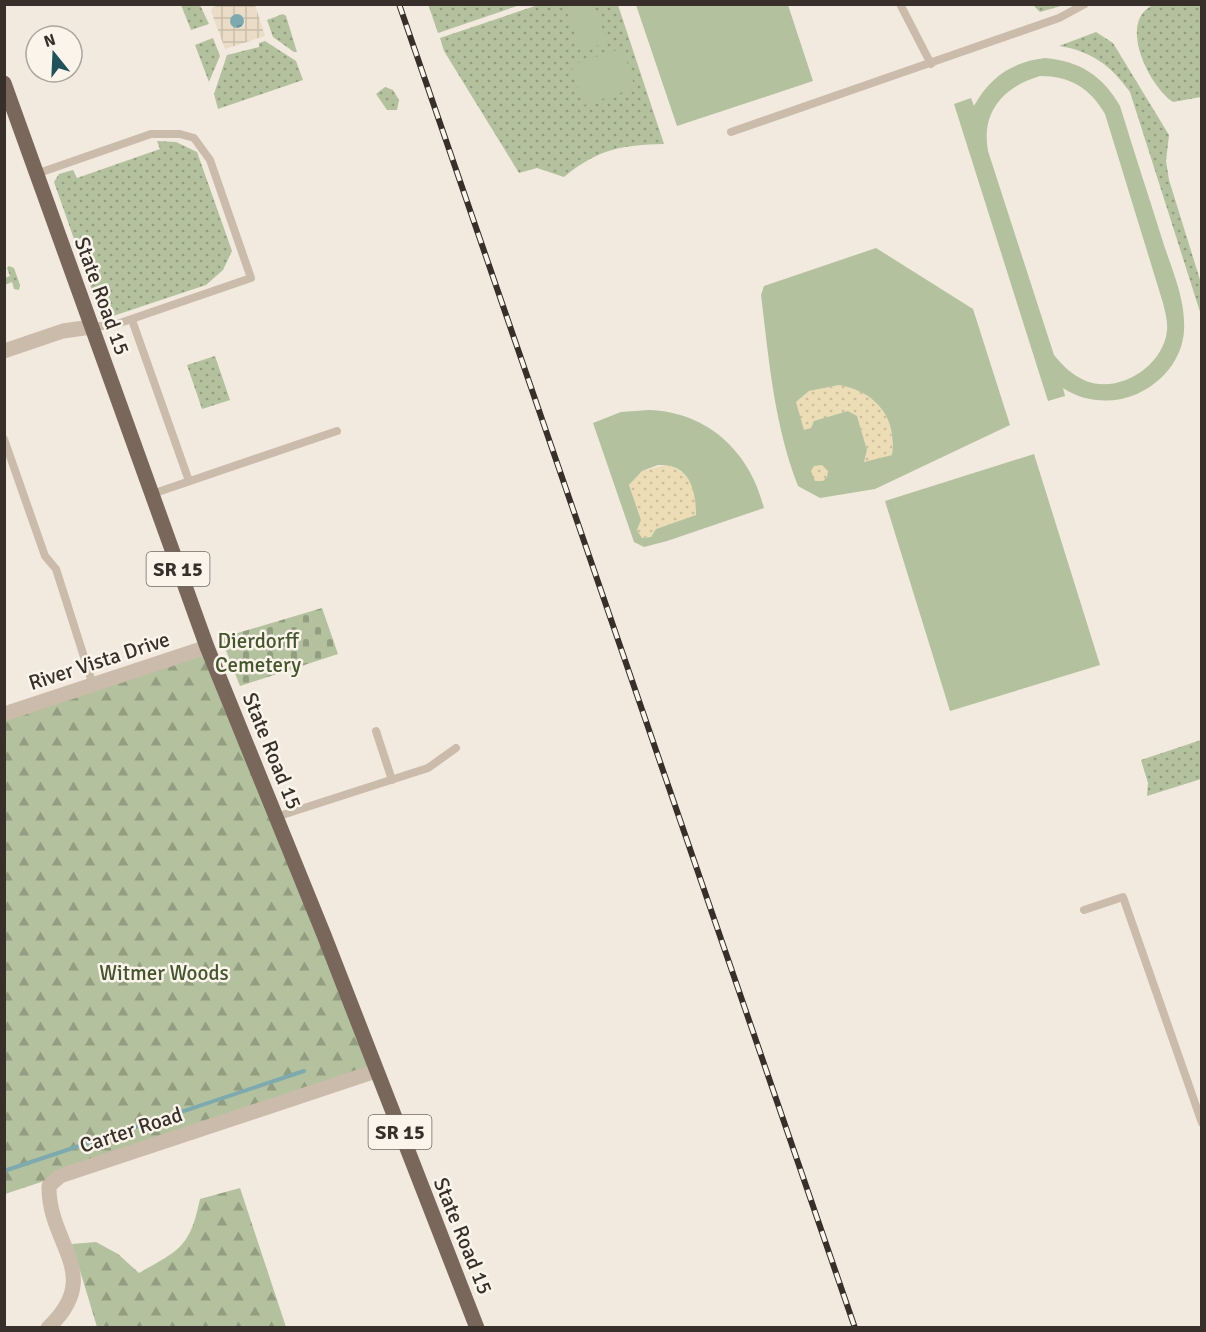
<svg xmlns="http://www.w3.org/2000/svg" width="1206" height="1332" viewBox="0 0 1206 1332" font-family="Signika,sans-serif">
<style>
.green{fill:url(#green-dots)}
.forest{fill:url(#forest-firs)}
.sand{fill:url(#sand-dots)}
.cemetery{fill:url(#cemetery-stones)}
.pitch{fill:#b3c19e;fill-rule:evenodd}
.plaza{fill:url(#plaza-grid);fill-rule:evenodd}
.water{fill:url(#water-ripples)}
.lines{fill:none;stroke-linecap:round;stroke-linejoin:round}
.stream{stroke:#7eaaaf;stroke-width:4}
.lane{stroke:#cabbaa;stroke-width:8}
.street{stroke:#cabbaa;stroke-width:15}
.primary{stroke:#7a675b;stroke-width:15}
.rail-casing{stroke:#382f2a;stroke-width:6}
.rail{stroke:#faf4eb;stroke-width:4;stroke-dasharray:11;stroke-linecap:butt}
.labels{text-anchor:middle;stroke-width:5;stroke-linejoin:round;paint-order:stroke}
.shield{fill:#faf4eb;stroke:#726a64;stroke-width:1.5}
.shield-label{font-size:20px;font-weight:bold;fill:#382f2a}
.street-label{font-size:21px;fill:#382f2a;stroke:#faf4eb}
.park-label{font-size:21px;fill:#45562e;stroke:#faf4eb}
</style>
<defs>
<pattern id="green-dots" width="8" height="8" patternUnits="userSpaceOnUse" patternTransform="scale(1.5)"><rect width="8" height="8" fill="#b3c19e"/><path d="M2 2h.1M6 6h.1" fill="none" stroke="#939d81" stroke-width="1.8" stroke-linecap="round"/></pattern>
<pattern id="forest-firs" width="22" height="20" patternUnits="userSpaceOnUse" patternTransform="scale(1.5)"><rect width="22" height="20" fill="#b3c19e"/><path d="M5 1l3.5 6h-7zM16 11l3.5 6h-7z" fill="#939d81"/></pattern>
<pattern id="sand-dots" width="8" height="8" patternUnits="userSpaceOnUse" patternTransform="scale(1.5)"><rect width="8" height="8" fill="#edddb6"/><path d="M2 2h.1M6 6h.1" fill="none" stroke="#ccbe9d" stroke-width="1.8" stroke-linecap="round"/></pattern>
<pattern id="cemetery-stones" width="16" height="16" patternUnits="userSpaceOnUse" patternTransform="scale(1.5)"><rect width="16" height="16" fill="#b3c19e"/><path d="M2 7V4a2 2 0 0 1 4 0v3zM10 15v-3a2 2 0 0 1 4 0v3z" fill="#939d81"/></pattern>
<pattern id="plaza-grid" width="8" height="8" patternUnits="userSpaceOnUse" patternTransform="scale(1.5)"><rect width="8" height="8" fill="#eadcc6"/><path d="M0 4h8M4 0v8" fill="none" stroke="#c9bdaa"/></pattern>
<pattern id="water-ripples" width="26" height="14" patternUnits="userSpaceOnUse" patternTransform="scale(1.5)"><rect width="26" height="14" fill="#7eaaaf"/><path d="M2 4q2-2 4 0t4 0M15 11q2-2 4 0t4 0" fill="none" stroke="#688b8f"/></pattern>
</defs>
<rect width="100%" height="100%" fill="#f2eade"/>
<path class="green" d="M428,4H520V5L438,33Z
M181,5H200L209,24L191,30Z
M538,5H618L664,144C621,145 598,149 564,177L537,168L519,173L444,51L440,38Z
M1033,5V4L1064,5L1040,12Z
M1153,5H1201V97L1173,102C1149,86 1117,22 1153,5Z
M283,14L286,16L297,52H294L273,37L267,20Z
M1096,32L1113,43L1169,135L1166,161L1169,180L1201,283V315L1130,92C1111,66 1092,51 1059,46Z
M213,38L220,56L209,82L195,45Z
M265,41L296,61L303,80L218,109L214,94L227,55L259,47V43Z
M385,87L393,90L399,100L397,110H387L376,94Z
M157,141L176,142L197,152L232,251L223,270L206,285L107,318L100,313L54,182L59,174L73,170L77,178L160,149Z
M9,266L14,268L20,285L19,290L14,289L12,282L5,285V278L10,276L7,268Z
M215,356L230,400L202,409L187,365Z
M1201,740V779L1147,796L1148,783L1141,760Z"/>
<path class="forest" d="M207,647L376,1071L5,1194V714Z
M240,1188L286,1327H97L72,1244L96,1242L118,1254L139,1273C180,1250 190,1247 200,1199Z"/>
<path class="sand" d="M839,385C876,392 896,416 892,455L864,463L867,450L857,416L848,411L804,431L796,402L809,391Z
M810 473a9 9 0 1 1 18 0a9 9 0 1 1-18 0Z
M665,465C692,470 696,491 696,515L656,529L651,537L642,538L637,530L641,520L629,485L642,471Z"/>
<path class="cemetery" d="M322,608L338,654L240,686L221,638Z"/>
<path class="pitch" d="M572,5H594L607,42L581,52L565,7Z
M636,5H788L813,81L677,126Z
M623,48L635,88L584,105L571,65Z
M1045,58C1080,61 1103,76 1120,106C1134,152 1149,197 1163,242C1172,270 1186,300 1184,331C1182,359 1163,382 1137,394C1114,404 1085,403 1063,388L1065,396L1048,401L954,104L971,98L974,106C990,77 1012,62 1045,58ZM1040,76C1070,76 1090,88 1105,114L1163,303C1165,312 1168,321 1167,331C1163,366 1120,394 1086,381C1072,375 1063,366 1054,355L988,151C981,112 1003,87 1040,76Z
M876,248L973,309L1010,425L875,489L820,498L798,486C774,424 769,360 761,295L764,286ZM839,385C876,392 897,417 892,455L864,462L867,450L857,416L848,411L814,421L811,428L804,430L796,402L809,391ZM822,465L828,471L827,477L823,481H815L811,471L814,466Z
M649,410C708,412 750,452 764,508L667,541L644,547L634,542L593,423L621,412ZM658,465C689,463 696,489 696,515L656,529L651,537L642,538L637,530L641,520L629,485L642,471Z
M1034,454L1100,665L950,711L885,501Z"/>
<path class="plaza" d="M220,5H255L265,36L225,49L211,11L213,7ZM239,14L243,17L245,24L240,28L233,27L230,21Z"/>
<path class="water" d="M230 21a7 7 0 1 1 14 0a7 7 0 1 1-14 0Z"/>
<g class="lines">
<path class="stream" d="M4,1171L304,1071"/>
<path class="lane" d="M900,4L931,64
M731,132L1059,18L1085,4
M36,174L151,134H180L194,138L210,160L251,278L114,325L91,327
M132,320L189,481
M4,439L45,556L56,569L93,685
M152,494L337,431
M376,731L392,780
M276,817L428,768L456,748
M1084,910L1123,897L1202,1123"/>
<path class="street" d="M4,351L63,331L91,327
M4,714L207,647
M48,1328C105,1274 48,1245 49,1186L60,1176L376,1071"/>
<path class="primary" d="M4,83L207,647L324,935L477,1328"/>
<g class="rail-casing">
<path id="rail" d="M399,4L855,1328"/>
</g>
<use href="#rail" class="rail"/>
</g>
<g class="labels">
<g class="shield">
<rect x="146.5" y="552" width="63" height="34" rx="4.5"/>
<rect x="368.5" y="1115" width="63" height="34" rx="4.5"/>
</g>
<g class="shield-label">
<text x="178" y="576">SR 15</text>
<text x="400" y="1139">SR 15</text>
</g>
<g class="street-label">
<text transform="translate(102 296) rotate(70)" y="7">State Road 15</text>
<text transform="translate(99 661) rotate(-18)" y="7">River Vista Drive</text>
<text transform="translate(272 751) rotate(68)" y="7">State Road 15</text>
<text transform="translate(131 1130) rotate(-18)" y="7">Carter Road</text>
<text transform="translate(463 1236) rotate(68)" y="7">State Road 15</text>
</g>
<g class="park-label">
<text x="258" y="648">Dierdorff<tspan x="258" dy="24">Cemetery</tspan></text>
<text x="164" y="980">Witmer Woods</text>
</g>
</g>
<rect width="1206" height="1332" fill="none" stroke="#382f2a" stroke-width="12"/>
<g transform="translate(54 54) rotate(342)"><circle r="28" fill="#faf4eb" stroke="#aca59e" stroke-width="1.5"/>
<path d="M0-4.5L10 22L0 15L-10 22Z" fill="#205259"/>
<text y="-9" font-size="16" font-weight="bold" text-anchor="middle" fill="#382f2a">N</text>
</g>
</svg>
